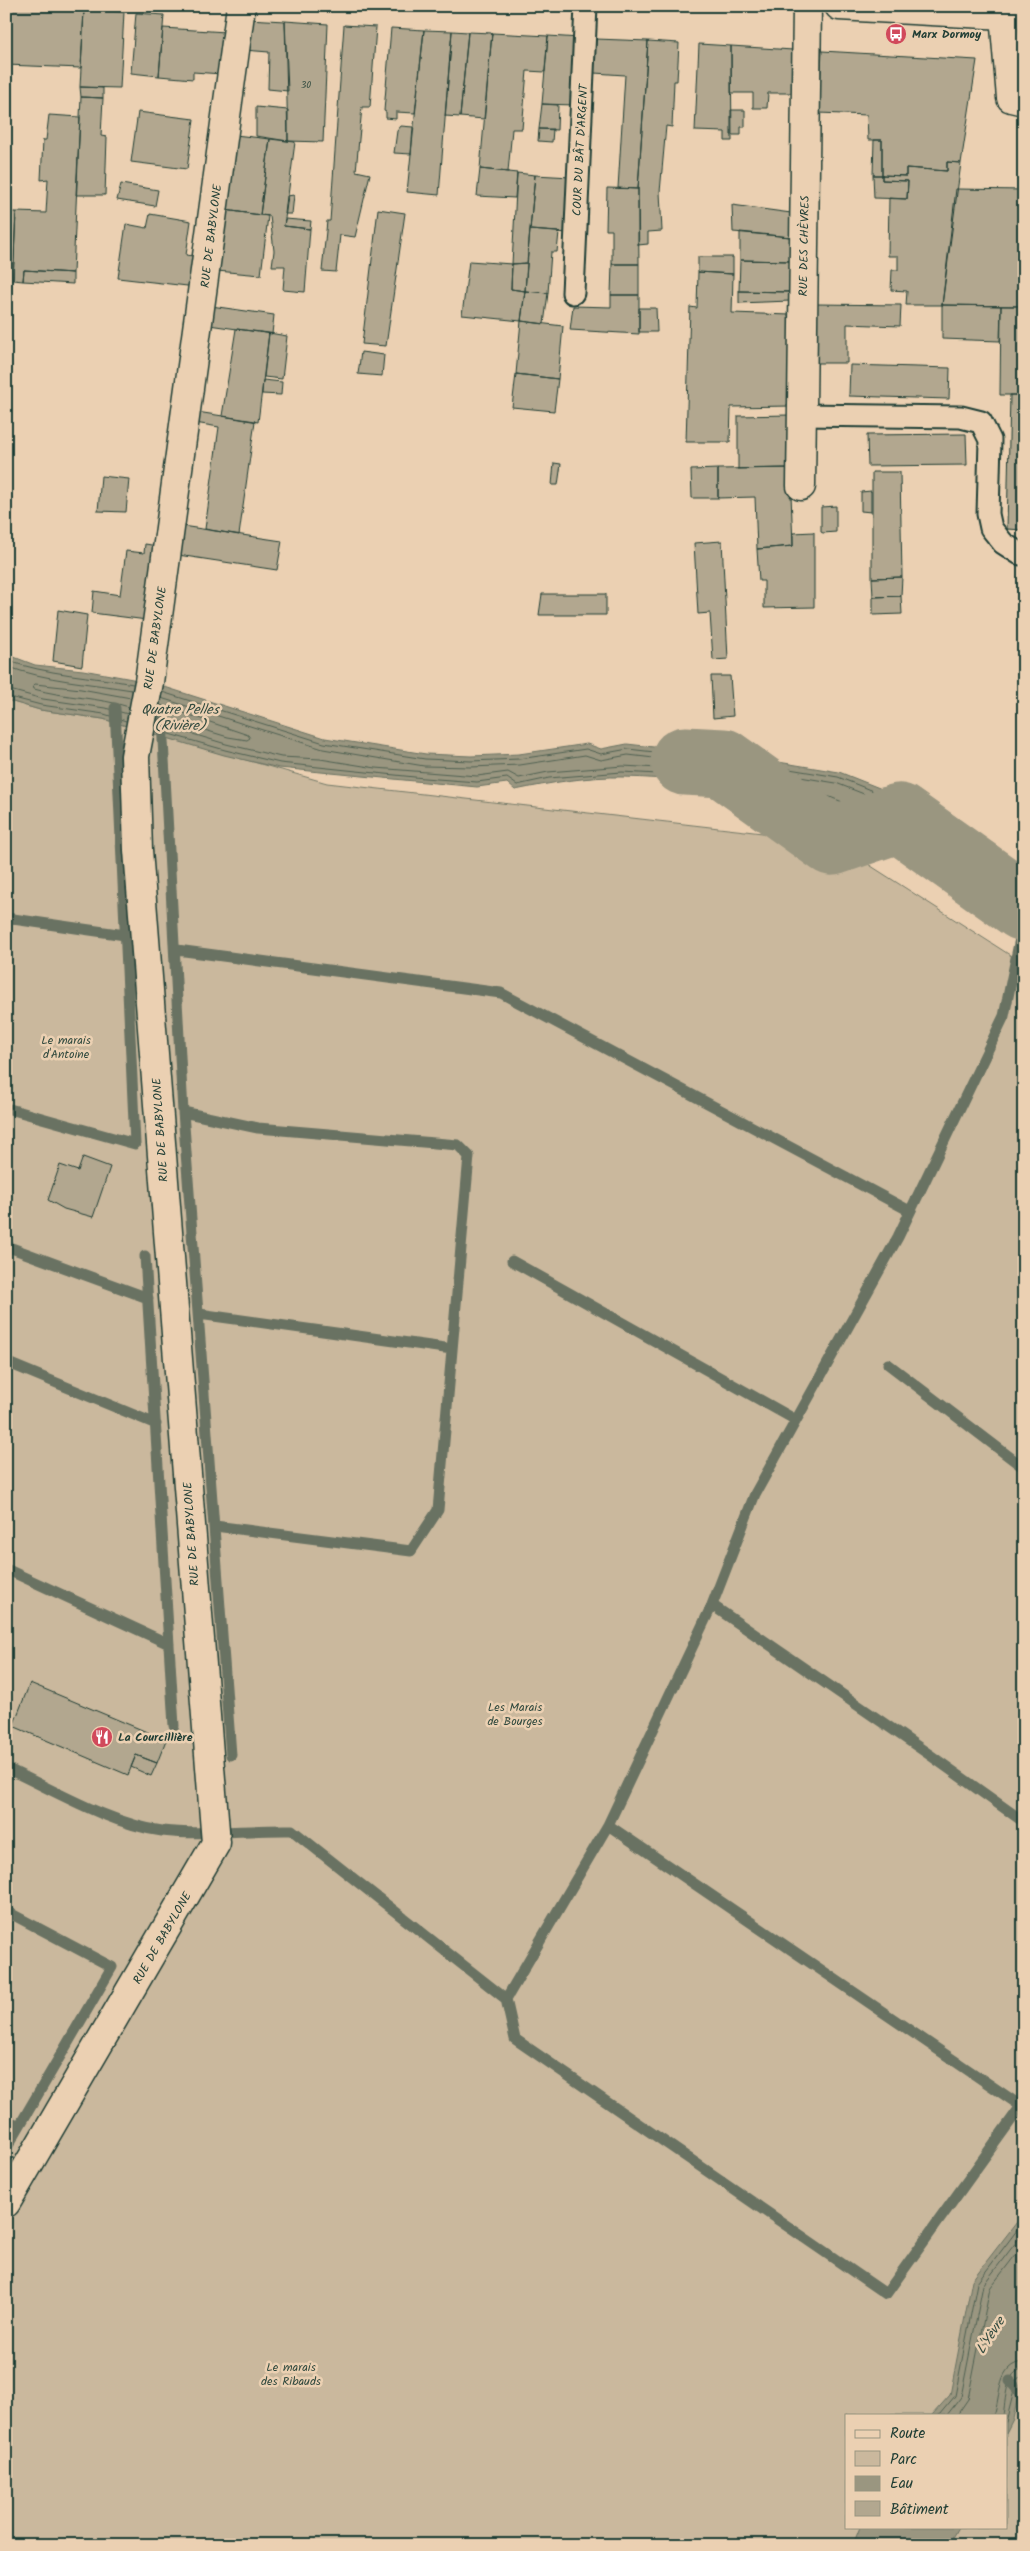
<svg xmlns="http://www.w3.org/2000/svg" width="1030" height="2551" viewBox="0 0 1030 2551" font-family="Kalam,sans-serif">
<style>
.green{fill:#cab89d;stroke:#747a68;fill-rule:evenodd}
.water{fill:#9a9680;stroke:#697262}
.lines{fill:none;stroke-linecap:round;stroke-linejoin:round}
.shore{stroke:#506152;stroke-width:1}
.stream{stroke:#697262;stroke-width:11}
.river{stroke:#9a9680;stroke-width:69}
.building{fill:#b2a78f;stroke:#1f3d34}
.lane-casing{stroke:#1f3d34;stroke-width:25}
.street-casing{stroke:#1f3d34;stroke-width:31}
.secondary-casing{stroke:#1f3d34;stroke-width:31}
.lane{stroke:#ebd0b2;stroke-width:21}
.street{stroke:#ebd0b2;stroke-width:28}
.secondary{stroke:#ebd0b2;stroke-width:28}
.labels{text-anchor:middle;stroke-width:5;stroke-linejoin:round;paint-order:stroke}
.number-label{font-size:10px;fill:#44584b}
.poi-label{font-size:12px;font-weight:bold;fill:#1f3d34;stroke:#ebd0b2;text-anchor:start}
.street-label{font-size:12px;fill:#1f3d34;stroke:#ebd0b2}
.park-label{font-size:12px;fill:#30493e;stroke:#ebd0b2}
.water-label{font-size:14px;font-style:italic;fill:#314a3f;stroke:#ebd0b2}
</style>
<rect width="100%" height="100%" fill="#ebd0b2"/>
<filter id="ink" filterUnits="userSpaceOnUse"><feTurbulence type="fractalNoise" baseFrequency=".02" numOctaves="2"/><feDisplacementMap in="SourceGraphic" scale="10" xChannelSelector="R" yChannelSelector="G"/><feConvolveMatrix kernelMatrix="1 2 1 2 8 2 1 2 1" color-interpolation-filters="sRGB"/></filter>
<g filter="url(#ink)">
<path class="green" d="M6,700L40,710L103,719L327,783L832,841L1024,964V2545H6ZM846,2415H1006V2527H846Z"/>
<path class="water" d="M6,654L35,665L83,670L149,682L325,738L426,754L471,756L519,754L587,744L601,749L627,744L760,759L839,772L907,799L931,813L1024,884V938L943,878C937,864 927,858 915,849C843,799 710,779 624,777C588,776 550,783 515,790L507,783L477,787L279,768L224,755L103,719L40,710L6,700Z
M1024,2213V2370L1013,2419L1006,2433V2415H932L950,2395L972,2280Z
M860,2527H959L949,2545H853Z"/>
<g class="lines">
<path class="shore" d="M6,660C47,675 91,676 133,684
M6,666C46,681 90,683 132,690
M6,689L43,699L105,708L128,714
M162,692L324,743L425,759L471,761L519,759L586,749L601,754L628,749L759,764L838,777L905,804L928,817L1019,887L1024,888
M6,696L41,705L104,714L126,721
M161,698L323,749L424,766L471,767L520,765L585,755L601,760L628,755L758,770L836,783L902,809L924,822L1015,892L1024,894
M129,707C98,697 65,698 34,689L33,686L35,684L81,689L131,698
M158,716L228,737L247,740L250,738L248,735L160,705
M156,723L226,744L281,757L320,759L376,768L477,776L508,772L519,778L548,772L623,766L676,769L803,790L830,797L898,824L944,856L952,870L1024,923
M155,730L225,750L280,763L424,778L477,782L507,778L517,785L549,778L622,772L676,775L801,796L827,803L894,829L940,861L947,875L1024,931
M939,2415L955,2396L977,2283L1024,2221
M947,2415L961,2397L983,2285L1024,2232
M957,2415L968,2399L990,2288L1024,2244
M994,2415C1001,2396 997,2363 1024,2362
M1003,2415C1006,2401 1005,2370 1024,2369
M1006,2422L1017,2379L1024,2375"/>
<path class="stream" d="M162,721L183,1112L231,1755
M6,918L125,935
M177,950L501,993L910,1211
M6,1108L135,1144L115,708
M183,1112L258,1128L458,1145L469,1156L438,1510L411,1551L215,1526
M6,1246L148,1298
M145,1256L174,1726
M512,1261L796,1420
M199,1314L452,1349
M6,1362L156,1424
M888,1364L1024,1468
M6,1569L169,1644
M712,1605L930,1755L1024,1822
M6,1768C54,1790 110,1824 162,1831C206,1836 249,1829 292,1830L506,1999L515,2039L886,2294L1024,2102
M608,1825L1021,2106
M6,1911L112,1967L6,2149
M506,1999L608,1825L712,1605L755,1494L898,1237L1004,1016L1024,919
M6,2120L18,2125
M1010,2381L1024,2397"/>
<path class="river" d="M685,761L723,763L832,841L899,818L1024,907"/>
</g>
<path class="building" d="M6,6L84,10L81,68L6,65Z
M84,10L124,12L120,88L80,87Z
M136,13L164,15L159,76L131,73Z
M247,19L285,21L288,91L268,89L269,52L244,50Z
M285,21L328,24L323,142L288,141Z
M344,25L376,27L370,107H362L356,171L370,174L355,237L340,235L336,272L322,271L327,221H330Z
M163,28L226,32L222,74L193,72V79L159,76Z
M391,28L424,30L415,113L396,112V119L386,118V112L384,111Z
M424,30L452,31L439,195L407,192Z
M452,31L468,32L460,117L445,116Z
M468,32L492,33L484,119L460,117Z
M492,33L548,36L545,72L527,71L522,129H512L508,172L480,169Z
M548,36L580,38L575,105L542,104Z
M596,39L648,41L638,189L618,188L625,75L594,73Z
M648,41L679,43L677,81H674L672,127L666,126L660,192L662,231L648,232V244L638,245V189Z
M699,44L731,46L732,141H725V132L695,131Z
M731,46L793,50V93H768L767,108H753V93H731Z
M822,51L977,60L961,163L947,162V171L906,168V176L882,175V140H868L867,115L819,113Z
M80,87L103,88V98L81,97Z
M81,97L103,98L101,136L107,137L105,195H76Z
M542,104L558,105L557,130L539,129Z
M256,107L288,110V141L256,136Z
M731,110H745V127H741V135H731Z
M138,112L194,119L187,169L131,162Z
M49,115L80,117L73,273L24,270L23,281L13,280L16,212L46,213L48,179L41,180L43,140H46Z
M401,126L413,127L411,154L394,153L397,131Z
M539,129H553L552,142L538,141Z
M235,135L270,139L260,215L225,210Z
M270,139L295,142L284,226L310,229L305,292L283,290L285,266H272L274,251L270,216L260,215Z
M874,140H882V175H873Z
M947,162L961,163L942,305H906L907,291L891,290L892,270H898V256H888L889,198L907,199L908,181L882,180V175L906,176V168L947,171Z
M480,169L517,173L515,198L477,196Z
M517,173L535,175L527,263L512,264Z
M535,175L571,177L568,233L530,230Z
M873,175H882V180L908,181L907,199L874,198Z
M121,184L158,190L155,206L117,200Z
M607,188L638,189L639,264H612V230H606Z
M956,189L1024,190V306L942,305Z
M294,195L292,214H285L287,196Z
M732,205L791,213V237L733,232Z
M378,209L405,213L386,346L362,344Z
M225,210L268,216L261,275L217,271Z
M6,212H16L13,280H6Z
M150,214L191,221L186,255L201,257L196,287L118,278L126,224L147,228Z
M285,219L311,221L310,229L284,226Z
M530,230L559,232L557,252H551L548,293L525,291Z
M740,232L791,237L790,261L740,260Z
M698,257H733V274L698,272Z
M740,260L790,261V292L739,291Z
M469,261L512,264L511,289L525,291L521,321L462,315Z
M527,263L525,291L511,289L512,264Z
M612,264H639V295H611Z
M24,270L73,273V284L23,281Z
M698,272L733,274L732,313L790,315V406L731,407L730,442H686L690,307L697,308Z
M525,291L548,293L544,324L521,321Z
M739,291L790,292V301L739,303Z
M611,295H639V334L570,330L573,306L611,307Z
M816,304L901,305L900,326L847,324V363H816Z
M942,305L1001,306L1000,341L942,339Z
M211,306L274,315L272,334L209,325Z
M1001,306H1024V395H1000Z
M639,308H656L657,332H639Z
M521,321L563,326L558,379L516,374Z
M236,329L269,333L258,422L222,416Z
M269,333L287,336L282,379L264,377Z
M361,352L384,355L382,376L358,374Z
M850,365L950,368L949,399L849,396Z
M516,374L558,379L554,411L512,407Z
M263,380L282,382L281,395L262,394Z
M1010,395H1024V530L1007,529Z
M197,412L255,421L239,535L205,529L219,427L195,423Z
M790,415V468L738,469V416Z
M966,434L967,465L868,466L867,435Z
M554,463L561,464L558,485H552Z
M790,468L793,546L757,549L755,497L718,498V469Z
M718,469V498H692L691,470Z
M872,472H900L902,577L872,578Z
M101,476L129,479L126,512L98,511Z
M871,491V512L861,511V492Z
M836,506V532L823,533L821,532V507Z
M182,526L282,541L277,570L178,555Z
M814,532V607L764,608V581H759L757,549L793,546V533Z
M722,541L728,659L713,660L710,613L698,614L694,543Z
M145,544L158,546L147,620L92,613L94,591L120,595L126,551L144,553Z
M902,577L901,596L873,597L872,578Z
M542,594H606V615H539Z
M901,596L902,614L873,615V597Z
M58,610L87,615L82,666L53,661Z
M711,676H730L733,716L713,718Z
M83,1157L110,1167L93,1217L64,1209L48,1200L60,1165L78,1171Z
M30,1683L166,1740L157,1763L136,1755L128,1775L13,1726Z
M136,1755L157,1763L151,1776L131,1767Z"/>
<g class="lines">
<g class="lane-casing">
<path id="lane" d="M573,293L586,6
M802,415L961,417L981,422L990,440L988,514L991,528L1003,543L1020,554H1024"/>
</g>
<g class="street-casing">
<path id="street" d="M1004,15L1011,98L1024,101
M801,486L807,6
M6,2203L216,1843L138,850L135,756L149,682L241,6"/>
</g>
<g class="secondary-casing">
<path id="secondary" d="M839,6L1004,15L1024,14"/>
</g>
<use href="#lane" class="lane"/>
<use href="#street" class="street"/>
<use href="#secondary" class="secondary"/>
</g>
</g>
<defs>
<g id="bus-disc" transform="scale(1.125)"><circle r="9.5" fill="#d1495b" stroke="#ebd0b2"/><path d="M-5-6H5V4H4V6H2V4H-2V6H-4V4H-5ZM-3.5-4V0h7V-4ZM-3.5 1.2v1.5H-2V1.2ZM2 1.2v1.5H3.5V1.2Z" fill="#fff"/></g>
<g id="restaurant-disc" transform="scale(1.125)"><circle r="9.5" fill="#d1495b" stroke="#ebd0b2"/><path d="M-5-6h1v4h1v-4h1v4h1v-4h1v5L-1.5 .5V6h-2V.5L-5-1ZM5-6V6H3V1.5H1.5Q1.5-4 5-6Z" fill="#fff"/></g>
</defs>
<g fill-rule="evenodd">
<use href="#bus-disc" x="896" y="34"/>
<use href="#restaurant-disc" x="102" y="1737"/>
</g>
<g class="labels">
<g class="number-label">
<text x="306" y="88">30</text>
</g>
<g class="poi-label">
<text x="912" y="38">Marx Dormoy</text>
<text x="118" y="1741">La Courcillière</text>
</g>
<g class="street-label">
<text transform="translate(580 150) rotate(-87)" y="4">COUR DU BÂT D'ARGENT</text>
<text transform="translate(211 236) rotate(-83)" y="4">RUE DE BABYLONE</text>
<text transform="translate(804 246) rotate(-89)" y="4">RUE DES CHÈVRES</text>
<text transform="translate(155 638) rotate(-82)" y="4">RUE DE BABYLONE</text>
<text transform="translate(160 1130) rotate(-94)" y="4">RUE DE BABYLONE</text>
<text transform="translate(191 1534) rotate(-94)" y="4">RUE DE BABYLONE</text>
<text transform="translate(162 1938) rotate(-60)" y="4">RUE DE BABYLONE</text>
</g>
<g class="park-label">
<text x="66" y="1044">Le marais<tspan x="66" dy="14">d'Antoine</tspan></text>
<text x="515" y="1711">Les Marais<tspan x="515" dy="14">de Bourges</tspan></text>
<text x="291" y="2371">Le marais<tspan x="291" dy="14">des Ribauds</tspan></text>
</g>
<g class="water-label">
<text x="180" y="714">Quatre Pelles<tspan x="180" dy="16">(Rivière)</tspan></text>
<text transform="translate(990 2335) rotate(-57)" y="5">L'Yèvre</text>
</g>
</g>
<rect width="1030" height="2551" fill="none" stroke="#ebd0b2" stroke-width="25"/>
<rect x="12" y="12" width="1005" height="2526" fill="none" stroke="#1f3d34" stroke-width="2" filter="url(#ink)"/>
<rect x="845" y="2414" width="162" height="115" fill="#ebd0b2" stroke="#999580"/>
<rect x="855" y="2430" width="25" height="8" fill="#ebd0b2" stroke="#999580"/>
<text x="890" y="2438" font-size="15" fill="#1f3d34">Route</text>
<rect x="855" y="2451" width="25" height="15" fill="#cab89d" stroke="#999580"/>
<text x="890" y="2464" font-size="15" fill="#1f3d34">Parc</text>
<rect x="855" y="2476" width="25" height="15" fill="#9a9680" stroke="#999580"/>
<text x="890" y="2488" font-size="15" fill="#1f3d34">Eau</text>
<rect x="855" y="2501" width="25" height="15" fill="#b2a78f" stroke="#999580"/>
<text x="890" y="2514" font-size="15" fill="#1f3d34">Bâtiment</text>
</svg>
